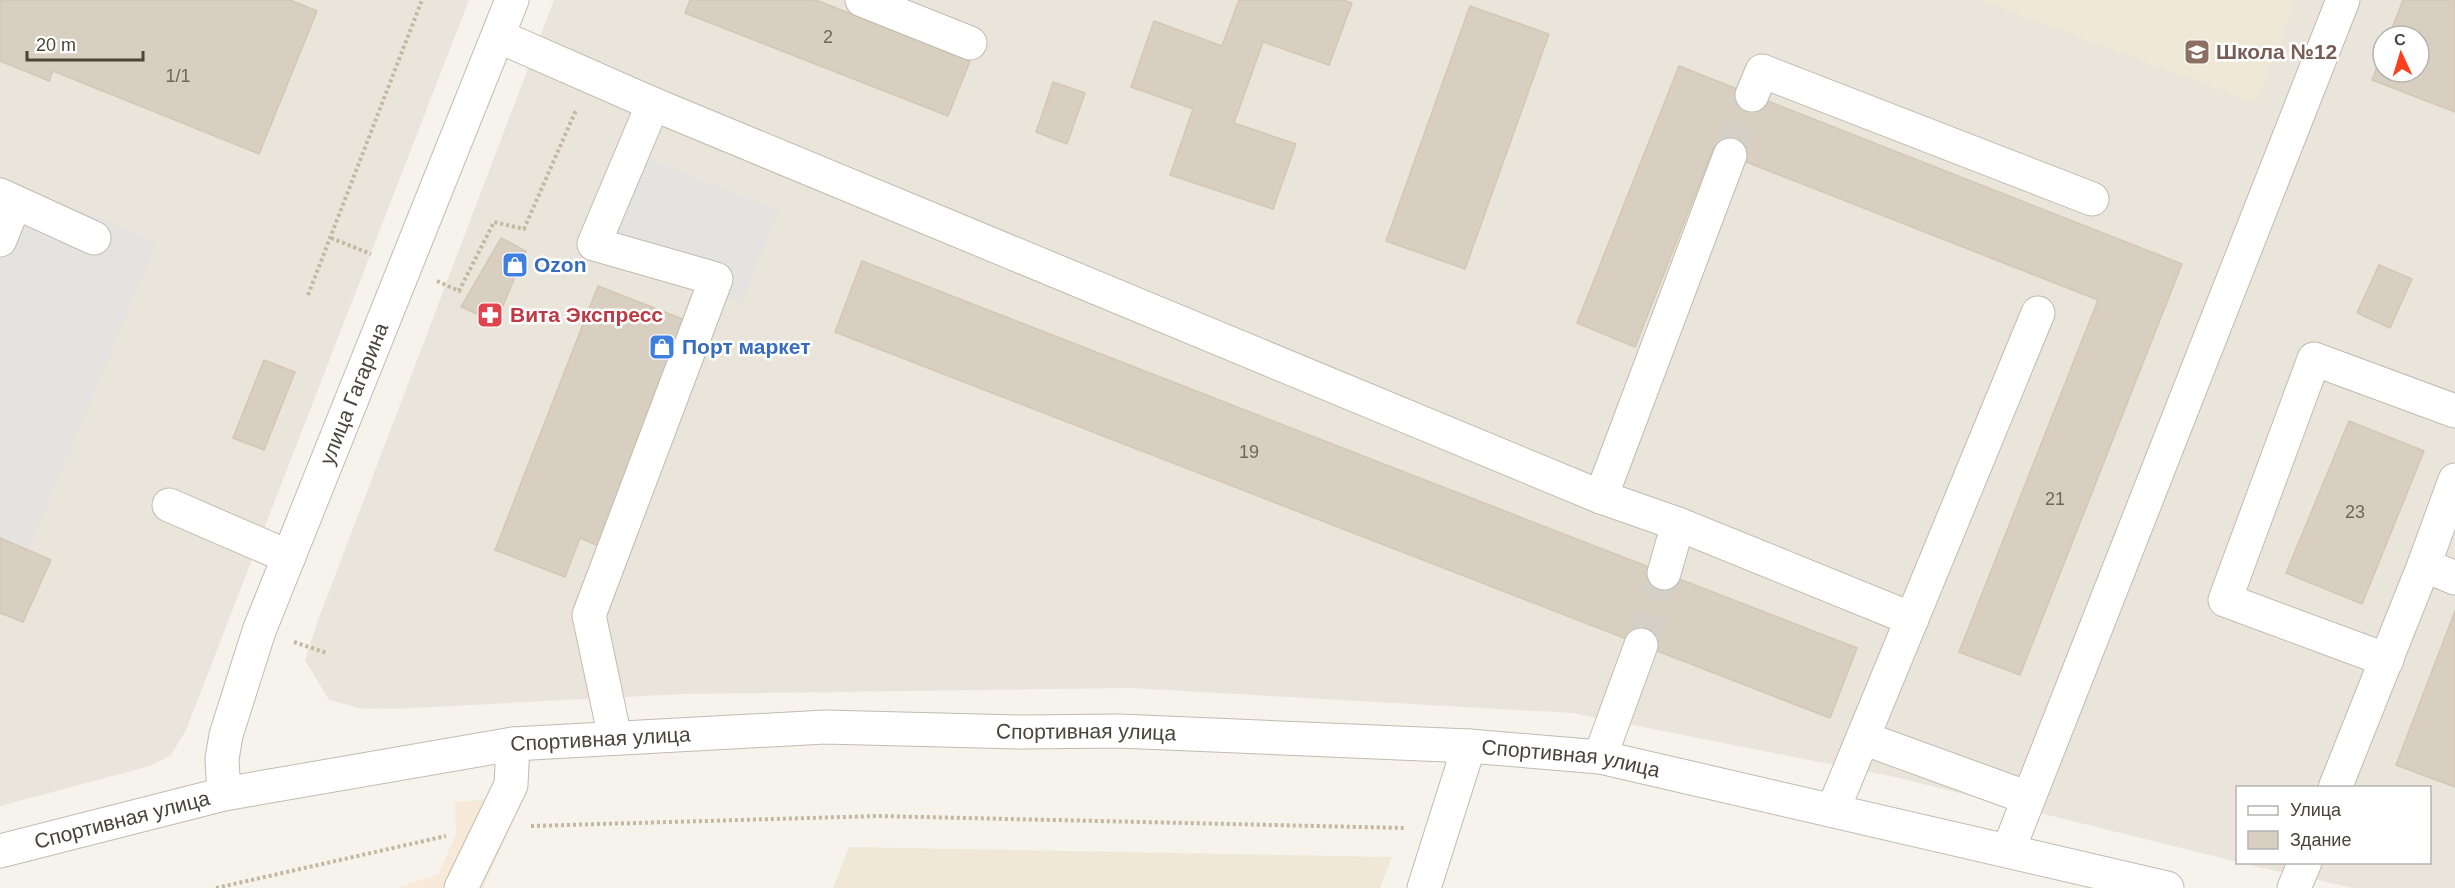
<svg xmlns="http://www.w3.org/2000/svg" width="2455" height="888" viewBox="0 0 2455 888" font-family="Arial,sans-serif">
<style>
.residential{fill:#eae5da;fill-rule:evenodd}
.commercial{fill:#f7ead8}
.education{fill:#efe8d6}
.parking{fill:#e5e3e0}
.building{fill:#d8cfc1;stroke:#d3c7b4;stroke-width:1.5}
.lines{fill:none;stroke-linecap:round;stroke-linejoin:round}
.minor-tunnel{stroke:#d4d0c8;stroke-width:33;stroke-dasharray:33 16;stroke-linecap:butt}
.minor-casing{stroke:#c2bbae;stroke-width:35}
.path{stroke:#c4b79f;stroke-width:4;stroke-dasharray:3 3;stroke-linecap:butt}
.minor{stroke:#fff;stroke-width:33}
.labels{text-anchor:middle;stroke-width:5;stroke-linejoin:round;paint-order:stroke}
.number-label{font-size:18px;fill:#6e675b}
.education-label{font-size:21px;font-weight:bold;fill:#785e54;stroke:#fff;text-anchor:start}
.shop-label{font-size:21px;font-weight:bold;fill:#366cbe;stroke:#fff;text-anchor:start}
.health-label{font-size:21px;font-weight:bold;fill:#be3a42;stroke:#fff;text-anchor:start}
.street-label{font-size:21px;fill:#4b4439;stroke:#fff}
</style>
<rect width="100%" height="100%" fill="#f6f3ec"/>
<path class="residential" d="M0,0H469L186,730L171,755L150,766L0,806Z
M554,0H2455V888H2354L2241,863L2430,862V788H2238L2237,862L1895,777L1572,713L1131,688L681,694L393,709L359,708L329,700L305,660L317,623ZM2383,36H2419V72H2383Z"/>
<path class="commercial" d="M525,796L483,888H397L439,874L456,833L455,802Z"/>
<path class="education" d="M1980,0H2296L2256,103Z
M849,847L1392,857L1380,888H833Z"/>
<path class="parking" d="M638,154L779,211L742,304L601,247Z
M0,177L157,242L29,550L0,538Z"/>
<path class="building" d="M0,0H290L317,11L259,154L53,71L49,81L0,61Z
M690,0H816L970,61L948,116L685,13Z
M1239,0H1343L1352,3L1329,65L1263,42L1234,123L1296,144L1273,209L1170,175L1193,109L1131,87L1154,21L1222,46Z
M2403,0H2455V112L2372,80L2383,51V72H2419V36H2389Z
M1470,6L1549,34L1465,269L1386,241Z
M1679,66L2182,264L2020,675L1959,652L2098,300L1713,149L1635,347L1577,323Z
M1053,82L1085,93L1067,144L1036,132Z
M501,238L526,251L496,322L461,307Z
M862,261L1857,648L1830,718L835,332Z
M2379,265L2412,279L2390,328L2357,313Z
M598,286L690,322L601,547L580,538L565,577L495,550Z
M264,360L295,372L264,450L233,438Z
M2349,421L2424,451L2362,604L2286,573Z
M0,538L51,560L23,622L0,613Z
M2455,611V787L2396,765Z"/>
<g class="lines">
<path class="minor-tunnel" d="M1730,155L1752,95
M1641,645L1664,573"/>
<g class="minor-casing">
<g id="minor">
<path d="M862,0L970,43"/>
<path d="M498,36L653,104L1601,497L1678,524L1912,619"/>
<path d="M1752,95L1762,71L2092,199"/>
<path d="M0,195L94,238"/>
<path d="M0,240L15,202"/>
<path d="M1601,497L1730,155"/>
<path d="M169,505L289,557"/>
<path d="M2424,565L2455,480"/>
<path d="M1664,573L1678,524"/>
<path d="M2387,660L2225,600L2314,359L2455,411"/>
<path d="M615,738L589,615L716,279L594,244L653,104"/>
<path d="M1863,738L2028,798"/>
<path d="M1600,757L1641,645"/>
<path d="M2335,788L2424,565L2455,578"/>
<path id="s1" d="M224,794L222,759L226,735L259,631L512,0"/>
<path d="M1833,810L2038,313"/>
<path id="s2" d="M0,851L224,794L513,744L825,727L1021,732L1119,731L1469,746L1600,757L2167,888"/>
<path d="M2008,851L2343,0"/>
<path d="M461,888L511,785L513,744"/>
<path d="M1424,888L1469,746"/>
<path d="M2294,888L2305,862"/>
</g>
</g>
<path class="path" d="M331,238L371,254
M437,281L459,291L494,222L524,229L576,110
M308,295L422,0
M294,642L327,653
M531,826L878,816L1405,828
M216,888L446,836"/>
<use href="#minor" class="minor"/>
</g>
<defs>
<g id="school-square" transform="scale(1.35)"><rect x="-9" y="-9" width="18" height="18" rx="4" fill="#8d6e63" stroke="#fff"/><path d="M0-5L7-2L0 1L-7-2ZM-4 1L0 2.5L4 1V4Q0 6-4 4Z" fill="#fff"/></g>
<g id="shop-square" transform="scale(1.35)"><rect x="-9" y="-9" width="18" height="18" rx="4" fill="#3f7fe0" stroke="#fff"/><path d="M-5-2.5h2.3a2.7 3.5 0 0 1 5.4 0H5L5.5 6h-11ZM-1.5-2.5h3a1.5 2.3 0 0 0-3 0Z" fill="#fff"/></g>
<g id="pharmacy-square" transform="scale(1.35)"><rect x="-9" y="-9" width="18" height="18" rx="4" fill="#e0444e" stroke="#fff"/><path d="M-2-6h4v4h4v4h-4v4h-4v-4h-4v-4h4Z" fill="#fff"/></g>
</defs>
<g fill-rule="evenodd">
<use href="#school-square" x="2197" y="52"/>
<use href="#shop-square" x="515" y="265"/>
<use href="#pharmacy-square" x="490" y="315"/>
<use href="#shop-square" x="662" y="347"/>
</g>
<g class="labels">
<g class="number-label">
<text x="828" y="43">2</text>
<text x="178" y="82">1/1</text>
<text x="1249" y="458">19</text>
<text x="2055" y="505">21</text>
<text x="2355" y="518">23</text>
</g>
<g class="education-label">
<text x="2216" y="59">Школа №12</text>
</g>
<g class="shop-label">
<text x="534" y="272">Ozon</text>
<text x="682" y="354">Порт маркет</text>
</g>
<g class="health-label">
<text x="510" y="322">Вита Экспресс</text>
</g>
<g class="street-label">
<text dy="7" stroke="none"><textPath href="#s1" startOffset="424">улица Гагарина</textPath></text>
<text dy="7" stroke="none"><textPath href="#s2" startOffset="1098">Спортивная улица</textPath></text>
<text dy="7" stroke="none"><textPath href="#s2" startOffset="612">Спортивная улица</textPath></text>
<text dy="7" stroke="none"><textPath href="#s2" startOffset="1584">Спортивная улица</textPath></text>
<text dy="7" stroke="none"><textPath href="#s2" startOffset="126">Спортивная улица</textPath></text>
</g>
</g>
<rect x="2236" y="786" width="195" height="78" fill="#ffffff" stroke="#b7b4b0" stroke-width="1.5"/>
<rect x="2248" y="806" width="30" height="9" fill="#ffffff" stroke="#b7b4b0" stroke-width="1.5"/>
<text x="2290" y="816" font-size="18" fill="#4b4439">Улица</text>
<rect x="2248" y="831" width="30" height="18" fill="#d8cfc1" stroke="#b7b4b0" stroke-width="1.5"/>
<text x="2290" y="846" font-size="18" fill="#4b4439">Здание</text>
<g transform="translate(2401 54) rotate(356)"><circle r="28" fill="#ffffff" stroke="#b7b4b0" stroke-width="1.5"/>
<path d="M0-4.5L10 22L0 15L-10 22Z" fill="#fc3f1d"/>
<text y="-9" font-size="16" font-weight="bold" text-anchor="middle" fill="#4b4439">С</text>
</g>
<path d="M27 51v9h116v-9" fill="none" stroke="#4b4439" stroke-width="3"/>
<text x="36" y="51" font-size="18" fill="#4b4439" stroke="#ffffff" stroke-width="4.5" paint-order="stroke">20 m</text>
</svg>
